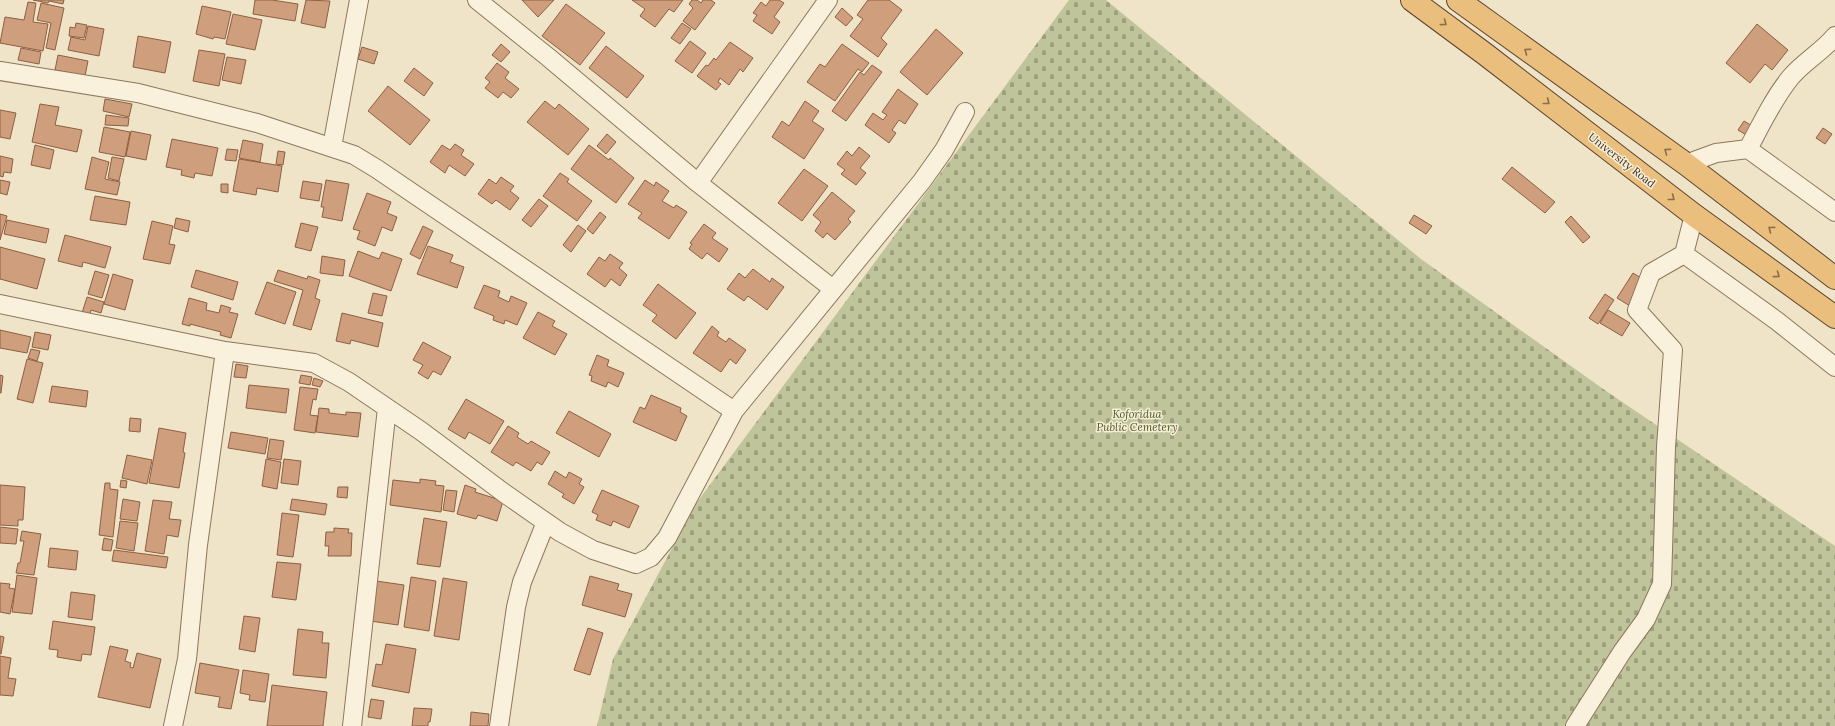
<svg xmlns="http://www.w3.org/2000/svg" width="1835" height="726" viewBox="0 0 1835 726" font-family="Lora,serif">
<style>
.cemetery{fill:url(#cemetery-stones)}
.building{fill:#cf9f7d;stroke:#8d5f41}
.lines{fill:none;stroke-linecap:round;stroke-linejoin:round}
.minor-casing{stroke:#8d765c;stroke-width:20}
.trunk-casing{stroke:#5b4430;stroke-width:24}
.minor{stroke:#faf1dc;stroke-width:18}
.trunk{stroke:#eabe7c;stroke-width:22}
.oneway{stroke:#8b6f49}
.labels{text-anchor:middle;stroke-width:3;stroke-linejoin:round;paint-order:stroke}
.street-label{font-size:11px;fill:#3d2e20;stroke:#f7eed8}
.park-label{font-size:11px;font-style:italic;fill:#4d5a26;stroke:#f7eed8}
</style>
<defs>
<pattern id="cemetery-stones" width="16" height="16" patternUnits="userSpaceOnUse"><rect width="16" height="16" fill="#bfc49a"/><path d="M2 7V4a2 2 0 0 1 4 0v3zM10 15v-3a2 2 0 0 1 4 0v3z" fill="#9ca07d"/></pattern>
</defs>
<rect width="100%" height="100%" fill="#f0e4c8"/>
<path class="cemetery" d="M1069,0H1106L1421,259L1606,391L1835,546V726H597L613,659L695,505Z"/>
<path class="building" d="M33,0H64L63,4L49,1L48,3Z
M255,0H272L298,4L295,21L253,14Z
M306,0L330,1L325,28L301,23Z
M522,0H554L538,17Z
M632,0H683L674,12L669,9L655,27L640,16L645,9Z
M692,0H697L701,3L703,0H711L715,3L695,30L683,21L693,8L689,4Z
M770,0H779L784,3L774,17L780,22L772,34L753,21L757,15L753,13L761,2L766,6Z
M868,0H889L902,10L881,38L887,44L878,57L850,36L863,19L857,15Z
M28,2L36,3L33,22L48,24L43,51L0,43L5,17L24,20Z
M41,3L64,8L55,50L46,48L51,23L37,20Z
M566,4L605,33L580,65L542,36Z
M202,6L231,12L225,39L214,37L213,39L196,34Z
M842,8L853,18L846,26L835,17Z
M233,14L262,20L255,50L226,44Z
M76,23L87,25L84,38L69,36L70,27L75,28Z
M682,23L691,29L680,44L671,38Z
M1757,24L1788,50L1772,70L1765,64L1750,83L1726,63Z
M88,26L104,29L99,56L68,50L71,37L85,40Z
M936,29L963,53L927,95L900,72Z
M138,36L171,42L165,73L133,67Z
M690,41L706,53L692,73L675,61Z
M730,42L753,58L743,72L740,69L729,85L720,78L718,82L721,84L716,90L697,76L706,65L708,66L714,58L716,60Z
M501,44L510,52L501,62L492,55Z
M842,44L869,63L862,72L858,69L835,101L807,82L820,64L825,67Z
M606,46L644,76L627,98L589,68Z
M362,47L378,52L374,64L358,59Z
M21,48L41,52L39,64L18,60Z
M199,50L225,54L219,86L193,81Z
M58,55L88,61L85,76L55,70Z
M227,57L246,60L241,84L222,80Z
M497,63L509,72L505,78L519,89L511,98L503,92L498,98L485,88L490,82L485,78Z
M872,65L882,72L846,121L832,111L860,72L864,75Z
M414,68L433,83L424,96L404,81Z
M388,86L430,120L410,145L368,111Z
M898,89L918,104L905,124L899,120L892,130L896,133L889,143L865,125L873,113L883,120L887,115L882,112Z
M105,99L132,104L129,117L103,111Z
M545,101L555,109L559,104L589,129L568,155L527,122Z
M805,101L819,111L812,121L824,129L804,159L772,137L782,121L789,126Z
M40,104L59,107L55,125L82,130L77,152L32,142Z
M0,110L16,113L10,139L0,137Z
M106,115L129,118L128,126L105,125Z
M1744,121L1754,127L1748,136L1738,130Z
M104,127L130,132L125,157L99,152Z
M1823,128L1832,134L1825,144L1816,138Z
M131,131L151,135L146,160L126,156Z
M607,134L616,142L606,154L597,146Z
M172,139L218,148L212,176L195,173L194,178L181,175L182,170L166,167Z
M243,140L263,144L260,162L239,158Z
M455,144L464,150L461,155L474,164L465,176L449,165L445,173L430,162L442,145L450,150Z
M35,145L54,150L50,169L31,165Z
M589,145L609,160L610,158L634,178L616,203L571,169Z
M859,147L870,156L860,168L866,173L856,185L841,174L845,170L837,164L847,151L852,156Z
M227,149L238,150L236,161L225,160Z
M278,151L285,152L283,165L276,164Z
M0,156L13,159L11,173L4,172L3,177L0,176Z
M92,157L109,162L105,179L120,182L117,195L85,189Z
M112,157L124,159L119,181L108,178Z
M239,159L282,166L278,192L257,188L256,195L233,191Z
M1512,167L1555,202L1545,213L1502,179Z
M804,169L828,186L802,221L778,203Z
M560,173L569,179L567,182L592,201L577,221L543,196Z
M501,177L514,186L510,191L519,198L510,210L496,200L492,204L478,194L489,179L496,184Z
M0,180L10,182L7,195L0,193Z
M326,180L349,184L342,221L322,217L324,207H321Z
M645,180L654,186L656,182L669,191L662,201L674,208L676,205L687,212L669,239L638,218L642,213L628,204Z
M303,181L322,184L319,201L300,198Z
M221,184H228V193L221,192Z
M832,192L855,211L848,219L851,222L835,240L827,233L823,238L815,231L821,222L813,215Z
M367,193L391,202L387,213L397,217L392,231L382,227L375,246L357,239L360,231L353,229Z
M95,196L130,202L126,225L90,220Z
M539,199L548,206L531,227L522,220Z
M600,212L606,217L593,234L587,229Z
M0,214L7,216L0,240Z
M1414,215L1432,226L1426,234L1409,223Z
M1571,216L1590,237L1583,243L1565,222Z
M176,218L190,221L188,232L174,228Z
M7,220L49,229L46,243L4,234Z
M152,221L173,226L169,244L175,245L170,264L143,259Z
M301,223L318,227L311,251L295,247Z
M704,224L716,233L712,238L728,249L719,262L707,253L702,259L689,249L692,244L690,243Z
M578,225L586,231L571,252L563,245Z
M423,226L433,231L420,259L410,254Z
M65,235L111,247L105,268L83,262L82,267L58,261Z
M428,246L453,255L450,262L464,267L457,288L417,274Z
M0,247L45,259L37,289L0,279Z
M358,251L379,259L382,252L402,259L391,291L349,276Z
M610,254L623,263L619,268L627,275L620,286L611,279L605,287L587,274L599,257L605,261Z
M322,256L345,260L343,276L320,273Z
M753,269L770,282L772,278L784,287L767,310L748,296L744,301L727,289L739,273L745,278Z
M196,270L238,282L233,300L191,287Z
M278,270L307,279L308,276L320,280L315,298L320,300L311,330L293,325L303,290L274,281Z
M95,271L109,275L102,298L88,294Z
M1633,273L1646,281L1630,306L1617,298Z
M113,274L133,280L125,310L104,304Z
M267,282L296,292L285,324L255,314Z
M658,284L696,313L676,339L652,321L657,315L643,305Z
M484,285L500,291L498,297L509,302L511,296L527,303L517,325L505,320L504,324L493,320L494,316L474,308Z
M373,293L387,296L382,316L368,313Z
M1605,294L1614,300L1598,324L1589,318Z
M87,297L104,302L101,313L91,310L90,315L82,313Z
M189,298L207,303L206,310L219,313L221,305L231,308L229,312L238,314L231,338L220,335L221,332L190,324V326L182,324Z
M1608,310L1630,323L1622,336L1600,323Z
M538,312L555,321L552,326L567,334L555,355L523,338Z
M342,313L383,323L378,347L351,340L350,344L336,341Z
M712,326L719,332L717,336L726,342L729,338L746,350L736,364L730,359L721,372L693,353Z
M0,330L31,337L27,353L0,348Z
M35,332L51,335L48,350L32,347Z
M423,342L451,357L441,375L433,371L428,379L418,373L423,365L413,360Z
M31,349L40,351L37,361L28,358Z
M597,355L609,360L607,366L624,373L618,387L608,382L606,387L591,381L592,376L589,375Z
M27,359L43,363L33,403L17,399Z
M236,364L248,366L246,378L234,377Z
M0,375L3,376L1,393H0Z
M301,375L312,377L310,385L299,383Z
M314,378L323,381L320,387L312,385Z
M249,385L289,389L286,413L246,408Z
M52,386L88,391L86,407L49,402Z
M300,387L318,389L316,400L313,399L310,415L318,416L315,433L294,430Z
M651,395L681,408L680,412L687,416L676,441L633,422L640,407L645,409Z
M466,399L504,421L490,444L469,432L465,439L448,429Z
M319,408L329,409V413L346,415V412L361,413L358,437L316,432Z
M569,411L611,434L599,457L556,433Z
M130,418L141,419L140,432L129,431Z
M508,426L519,433L517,437L528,444L531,441L550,452L542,465L537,462L531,471L516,462L513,466L491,452Z
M159,428L186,433L183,452L185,453L179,488L149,483Z
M231,432L268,438L265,454L228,448Z
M270,439L284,441L281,460L267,458Z
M127,455L152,460L147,484L122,478Z
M266,459L281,462L277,489L262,486Z
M284,459L301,461L298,485L281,483Z
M555,471L566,478L569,472L582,479L579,484L584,487L574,504L562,497L564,494L548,484Z
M420,479L436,481L435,485L444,486L441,512L390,505L393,480L420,483Z
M121,480L127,481L126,488L120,487Z
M105,483H110V489L118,490L113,537L99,535Z
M0,485L25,487L23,520H18V526L0,525Z
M465,485L476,489L475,492L503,501L497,521L478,515L476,519L457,514Z
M338,487H348L347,498L337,497Z
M446,490L457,491L454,512L443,510Z
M602,490L639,506L629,528L613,521L611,526L596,520L598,515L592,512Z
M123,499L140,502L137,521L120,519Z
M292,499L327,504L325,515L290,510Z
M153,500L172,502L169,519L181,520L178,537L167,535L164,554L145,551Z
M282,513L299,515L293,557L277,555Z
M424,518L447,522L440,567L417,564Z
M120,521L138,523L134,551L116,548Z
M0,527L18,529L16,544L0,543Z
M334,528L349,529L348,533H352L351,556H328L329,546H325L326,532H334Z
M22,531L41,534L34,575L16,573L18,563H20L24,541H20Z
M104,538L113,540L111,551L102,550Z
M50,548L78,551L76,570L48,567Z
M114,550L168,557L166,568L112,561Z
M277,562L301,564L296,600L272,597Z
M17,575L37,578L32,614L12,612Z
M590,576L619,584L617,590L632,594L625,617L582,605Z
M411,577L436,581L429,631L404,627Z
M443,578L467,582L459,640L434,636Z
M376,581L404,585L398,625L370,621Z
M0,583L10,584L9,588L15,589L10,614L0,612Z
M71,592L95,595L92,620L68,617Z
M244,616L260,618L255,652L239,649Z
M53,621L95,627L91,655L82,654L81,661L57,657L58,650L49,649Z
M588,628L603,633L590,675L574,670Z
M298,629L323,632L322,643H329L326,678L293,675Z
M0,636L4,637L1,654H0Z
M386,644L416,649L409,693L372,686L376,664L382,665Z
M110,646L128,650L125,661L131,663L130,667L133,668L137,653L161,659L150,708L98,697Z
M0,656L11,658L8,678L16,679L13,696L0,695Z
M200,663L239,670L231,709L218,707L220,697L195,693Z
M243,670L269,674L265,702L249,700L250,695L240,693Z
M272,685L327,692L323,726H267Z
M371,699L384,701L381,719L368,717Z
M414,708L432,709L430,722H428V726H412Z
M471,712L489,714L488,726H470Z"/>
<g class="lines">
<g class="minor-casing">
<path id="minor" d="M477,0L548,57L698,183L833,289
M0,71L138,93L257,123L354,155L377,169L734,411
M332,147L359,0
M1748,149C1761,125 1773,99 1790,78C1803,62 1822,52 1835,36
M1686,164L1716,153L1748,149L1835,212
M698,183L828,0
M1684,254L1777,321L1835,367
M0,304L225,351L314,363L349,382L421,431L504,493L560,532L593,550L636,564L651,557L667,538L734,411L922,181L944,150L965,112
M173,726L187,659L198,545L225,351
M352,726L387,408
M499,726L516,607L522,582L546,522
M1575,726L1622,652L1646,619L1662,584L1666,447L1673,350L1637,310L1651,273L1684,254L1694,215"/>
</g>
<g class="trunk-casing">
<path id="trunk" d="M1412,0L1485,54L1694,215L1835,317
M1458,0L1686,164L1835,278"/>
</g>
<use href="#minor" class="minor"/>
<use href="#trunk" class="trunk"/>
</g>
<defs><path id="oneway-chevron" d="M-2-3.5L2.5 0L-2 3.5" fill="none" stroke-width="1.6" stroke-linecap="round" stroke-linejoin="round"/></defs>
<g class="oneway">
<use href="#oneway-chevron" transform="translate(1444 23) rotate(37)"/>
<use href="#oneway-chevron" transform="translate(1527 51) rotate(-144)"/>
<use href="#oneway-chevron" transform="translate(1547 102) rotate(38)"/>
<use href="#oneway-chevron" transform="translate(1667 151) rotate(-144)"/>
<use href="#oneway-chevron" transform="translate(1672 198) rotate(38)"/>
<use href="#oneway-chevron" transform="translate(1771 229) rotate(-143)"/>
<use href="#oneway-chevron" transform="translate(1777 275) rotate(36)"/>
</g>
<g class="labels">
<g class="street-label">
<text transform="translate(1622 160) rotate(38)" y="4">University Road</text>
</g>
<g class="park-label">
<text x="1137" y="418">Koforidua<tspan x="1137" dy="13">Public Cemetery</tspan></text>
</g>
</g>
</svg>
